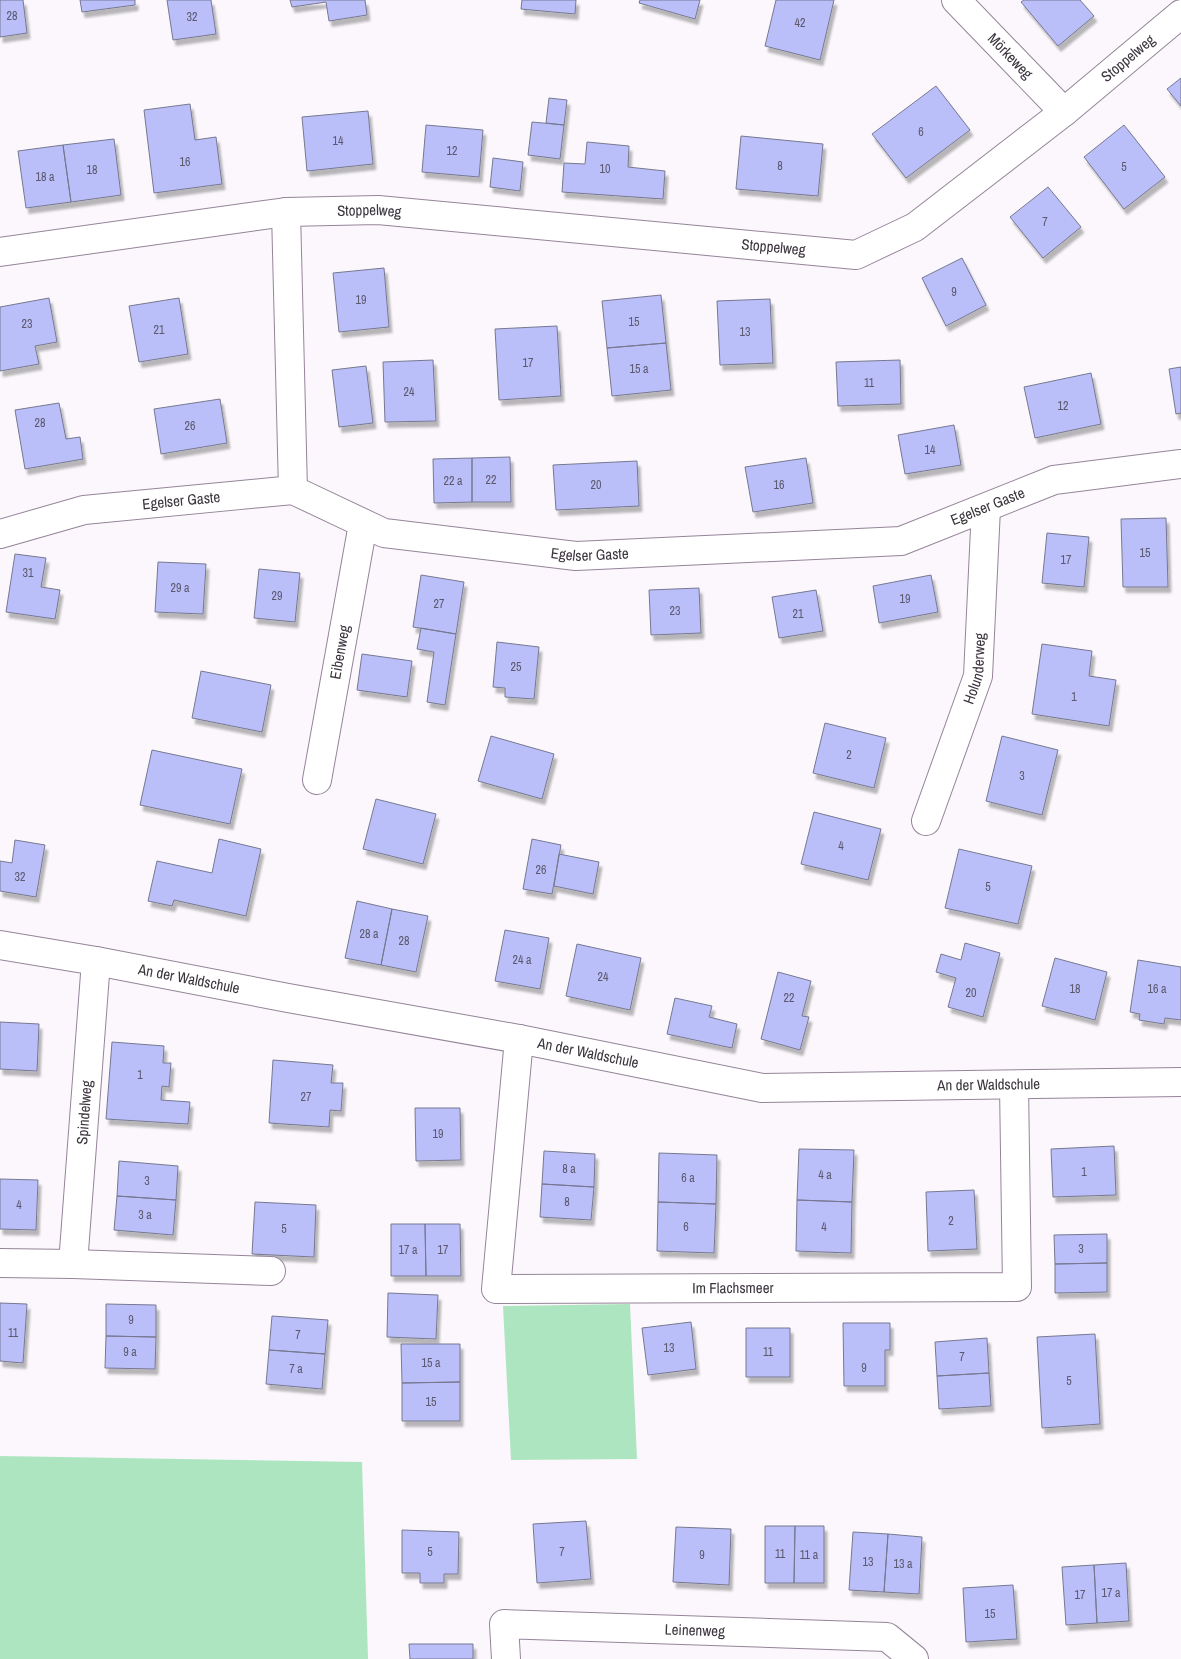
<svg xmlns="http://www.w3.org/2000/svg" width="1181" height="1659" viewBox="0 0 1181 1659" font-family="'Archivo Narrow',sans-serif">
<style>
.green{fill:#ade5c1}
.building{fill:#babffa;stroke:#767890;filter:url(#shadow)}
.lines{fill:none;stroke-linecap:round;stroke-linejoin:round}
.street-casing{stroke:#958499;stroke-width:30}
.street{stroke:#fff;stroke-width:28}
.labels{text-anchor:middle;stroke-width:4.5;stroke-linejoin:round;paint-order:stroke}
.number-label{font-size:12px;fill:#5c586d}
.street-label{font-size:15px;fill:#3c353e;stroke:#fff}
</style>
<defs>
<filter id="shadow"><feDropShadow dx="3" dy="5.5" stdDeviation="1" flood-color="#0004"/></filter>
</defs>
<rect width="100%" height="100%" fill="#fbf7fc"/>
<path class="green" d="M630,1304L637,1459L511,1460L503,1306Z
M0,1456L362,1462L368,1659H0Z"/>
<path class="building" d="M0,0H23L27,33L0,37Z
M80,0H135V5L82,12Z
M167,0H211L216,34L173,40Z
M290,0H365L367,15L329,21L326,2L292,7Z
M522,0H576L575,14L521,9Z
M640,0H700L695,19L639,3Z
M776,0H834L820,60L765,46Z
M1024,0H1080L1094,16L1058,46L1021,2Z
M1181,78V106L1167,89Z
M936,86L970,130L906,178L872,134Z
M549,98L567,100L564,125L546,123Z
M190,104L195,140L216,137L222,184L154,193L144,110Z
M368,111L373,164L307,171L302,117Z
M532,122L564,125L560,159L528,155Z
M426,125L483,130L479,177L422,172Z
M1124,125L1165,177L1124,209L1084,157Z
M741,136L823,144L818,196L736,189Z
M114,139L121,195L71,202L63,145Z
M587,142L629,146L628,167L665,171L663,199L562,192L564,163L585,164Z
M63,145L71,202L26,208L18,151Z
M493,158L523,162L520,191L490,187Z
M1048,187L1081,227L1043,258L1010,217Z
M962,258L986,305L946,326L922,278Z
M384,268L389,327L339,332L333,273Z
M661,295L666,343L607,348L602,301Z
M49,298L57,342L35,346L39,364L0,371V307Z
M179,298L188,354L139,362L129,306Z
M770,299L773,363L720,365L717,301Z
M557,326L561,396L499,400L495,329Z
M666,343L671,390L612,396L607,348Z
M433,360L436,421L385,422L383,362Z
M900,360L901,404L838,406L836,362Z
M366,366L373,423L339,427L332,370Z
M1181,367V413L1176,414L1169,369Z
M1091,373L1101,424L1035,438L1024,387Z
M220,399L227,443L161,454L154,409Z
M59,403L66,439L80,437L83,459L25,469L15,410Z
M954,425L961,465L905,474L898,435Z
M510,457L511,502H472V458Z
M472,458V502L434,503L433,459Z
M806,458L813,503L753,512L745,467Z
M637,461L639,506L556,510L553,465Z
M1166,518L1168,587H1123L1121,519Z
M1047,533L1089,537L1084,587L1042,583Z
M15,554L46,558L41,587L60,590L55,619L6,612Z
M158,562L206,564L203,614L155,612Z
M259,569L300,573L295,622L254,618Z
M421,575L464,582L456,634L413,627Z
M931,575L938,612L879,623L873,586Z
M699,588L701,633L651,635L649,590Z
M816,590L823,631L779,638L772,597Z
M421,628L456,634L445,705L427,702L434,652L417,649Z
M497,642L539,647L534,699L505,697V688L493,687Z
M1042,644L1092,651L1089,676L1116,680L1109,726L1032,714Z
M362,654L412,661L407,697L357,690Z
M201,671L271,685L262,732L192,718Z
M825,723L886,738L874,788L813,773Z
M491,736L554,754L542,799L478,781Z
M1002,736L1058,750L1042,815L986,801Z
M152,750L242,769L230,824L140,805Z
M376,799L436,814L423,864L363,849Z
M814,812L881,829L868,880L801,864Z
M219,839L261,849L246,916L174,900L172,906L148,901L157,861L212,873Z
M532,839L561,845L552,894L523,889Z
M15,840L45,845L36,897L0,891V861L12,863Z
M959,849L1032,866L1018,924L945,908Z
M559,854L599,862L593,894L554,886Z
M357,901L392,909L381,965L345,958Z
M392,909L428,916L416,972L381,965Z
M505,930L549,938L540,989L495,981Z
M965,943L1000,953L983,1017L948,1007L956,978L936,972L941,954L961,960Z
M577,944L641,958L630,1010L566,996Z
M1055,958L1107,972L1095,1020L1042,1006Z
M1138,960L1181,967V1020L1165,1018L1164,1024L1139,1020L1140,1014L1130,1012Z
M778,972L811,981L802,1016L809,1017L800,1050L761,1039Z
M675,998L712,1006L709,1017L737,1024L732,1048L667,1034Z
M0,1022L39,1024L37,1071L0,1069Z
M112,1042L164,1046L163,1063H171L169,1087L162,1086L161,1100L190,1102L188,1124L106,1119Z
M273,1060L333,1065L331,1083H343L341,1111L330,1110L329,1127L269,1123Z
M415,1108H460L461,1160L416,1161Z
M1114,1146L1116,1195L1053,1197L1051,1149Z
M799,1149L854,1150L852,1202L797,1200Z
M544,1151L595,1154L594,1187L542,1184Z
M659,1153L717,1155L716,1204L658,1202Z
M119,1161L178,1166L176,1200L117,1196Z
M0,1179L38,1180L36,1230L0,1229Z
M542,1184L594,1187L591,1220L540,1217Z
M974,1190L977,1249L928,1251L926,1192Z
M117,1196L176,1200L173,1235L114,1230Z
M797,1200L852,1202L851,1253L796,1251Z
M255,1202L316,1205L314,1257L252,1254Z
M658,1202L716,1204L714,1253L657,1251Z
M391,1224H425L426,1276H391Z
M425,1224H460L461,1276H426Z
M1107,1234V1263L1055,1264L1054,1235Z
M1107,1263V1292L1055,1293V1264Z
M388,1293L438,1295L436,1339L387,1337Z
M0,1303L27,1304L23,1363L0,1361Z
M106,1304L156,1305V1337L106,1336Z
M272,1316L328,1320L325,1354L269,1350Z
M691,1322L696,1369L648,1375L642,1328Z
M843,1323H890V1350H885V1386H844Z
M746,1328H790V1377H746Z
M1095,1334L1100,1424L1042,1428L1037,1337Z
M106,1336L156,1337L155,1369L105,1368Z
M987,1338L989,1373L937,1376L935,1342Z
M401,1344H460V1382L402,1383Z
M269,1350L325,1354L322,1389L266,1384Z
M989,1373L991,1406L939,1409L937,1376Z
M460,1382V1421H402V1383Z
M586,1521L591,1579L537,1583L533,1524Z
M765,1526H795L794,1583H765Z
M795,1526H824V1583H794Z
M676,1527L731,1529L729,1585L673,1582Z
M402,1530L459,1532L458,1574H444V1583H420V1573H402Z
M853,1532L888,1534L884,1592L849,1590Z
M888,1534L922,1537L919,1594L884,1592Z
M1126,1563L1129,1621L1097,1623L1094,1565Z
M1094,1565L1097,1623L1066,1625L1062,1567Z
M1013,1585L1017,1639L966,1642L963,1588Z
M409,1644H473V1659H410Z"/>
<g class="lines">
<g class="street-casing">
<g id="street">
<path id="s1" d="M956,0L1064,112"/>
<path d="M286,212L293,490"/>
<path id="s2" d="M0,252L286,212L378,210L856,255L915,227L1064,112L1181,14"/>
<path id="s3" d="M0,534L84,510L293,490L384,533L576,556L901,541L1054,480L1181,464"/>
<path id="s4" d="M317,780L363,524"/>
<path id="s5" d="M926,821L978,676L986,508"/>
<path id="s6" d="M0,945L96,961L288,998L519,1039L762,1088L1181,1082"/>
<path id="s7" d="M519,1039L496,1289L1017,1287L1014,1085"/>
<path id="s8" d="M0,1263L73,1264L96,961"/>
<path d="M73,1264L271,1271"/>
<path id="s9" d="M506,1659L504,1624L887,1637L914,1659"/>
</g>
</g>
<use href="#street" class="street"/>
</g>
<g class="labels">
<g class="number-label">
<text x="12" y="20">28</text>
<text x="192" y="21">32</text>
<text x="800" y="27">42</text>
<text x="921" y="136">6</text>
<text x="338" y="145">14</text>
<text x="452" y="155">12</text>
<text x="185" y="166">16</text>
<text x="780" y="170">8</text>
<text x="1124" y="171">5</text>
<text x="605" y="173">10</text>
<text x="92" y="174">18</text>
<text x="45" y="181">18 a</text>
<text x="1045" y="226">7</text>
<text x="954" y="296">9</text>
<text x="361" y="304">19</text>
<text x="634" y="326">15</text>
<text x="27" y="328">23</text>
<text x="159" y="334">21</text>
<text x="745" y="336">13</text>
<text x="528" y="367">17</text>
<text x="639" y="373">15 a</text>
<text x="869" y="387">11</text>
<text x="409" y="396">24</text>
<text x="1063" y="410">12</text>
<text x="40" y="427">28</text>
<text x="190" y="430">26</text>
<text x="930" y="454">14</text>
<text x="491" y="484">22</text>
<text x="453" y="485">22 a</text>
<text x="596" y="489">20</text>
<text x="779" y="489">16</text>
<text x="1145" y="557">15</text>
<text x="1066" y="564">17</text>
<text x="28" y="577">31</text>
<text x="180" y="592">29 a</text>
<text x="277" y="600">29</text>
<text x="905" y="603">19</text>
<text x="439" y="608">27</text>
<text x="675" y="615">23</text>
<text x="798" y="618">21</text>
<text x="516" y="671">25</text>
<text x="1074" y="701">1</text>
<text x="849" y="759">2</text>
<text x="1022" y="780">3</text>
<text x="841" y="850">4</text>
<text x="541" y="874">26</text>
<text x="20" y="881">32</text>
<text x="988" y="891">5</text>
<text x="369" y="938">28 a</text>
<text x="404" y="945">28</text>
<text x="522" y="964">24 a</text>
<text x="603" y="981">24</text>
<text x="1075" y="993">18</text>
<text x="1157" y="993">16 a</text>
<text x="971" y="997">20</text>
<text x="789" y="1002">22</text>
<text x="140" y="1079">1</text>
<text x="306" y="1101">27</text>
<text x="438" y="1138">19</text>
<text x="569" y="1173">8 a</text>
<text x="1084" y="1176">1</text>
<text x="825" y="1179">4 a</text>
<text x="688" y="1182">6 a</text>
<text x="147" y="1185">3</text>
<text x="567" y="1206">8</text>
<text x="19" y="1209">4</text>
<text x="145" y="1219">3 a</text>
<text x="951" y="1225">2</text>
<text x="686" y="1231">6</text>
<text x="824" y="1231">4</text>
<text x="284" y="1233">5</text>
<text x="1081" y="1253">3</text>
<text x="408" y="1254">17 a</text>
<text x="443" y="1254">17</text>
<text x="131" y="1324">9</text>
<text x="13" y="1337">11</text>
<text x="298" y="1339">7</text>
<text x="669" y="1352">13</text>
<text x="130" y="1356">9 a</text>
<text x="768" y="1356">11</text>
<text x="962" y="1361">7</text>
<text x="431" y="1367">15 a</text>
<text x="864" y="1372">9</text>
<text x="296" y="1373">7 a</text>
<text x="1069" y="1385">5</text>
<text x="431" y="1406">15</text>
<text x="430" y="1556">5</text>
<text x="562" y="1556">7</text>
<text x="780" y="1558">11</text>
<text x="702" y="1559">9</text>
<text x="809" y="1559">11 a</text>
<text x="868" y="1566">13</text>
<text x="903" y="1568">13 a</text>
<text x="1111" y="1597">17 a</text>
<text x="1080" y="1599">17</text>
<text x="990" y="1618">15</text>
</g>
<g class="street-label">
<text dy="5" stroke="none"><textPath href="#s1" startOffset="78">Mörkeweg</textPath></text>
<text dy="5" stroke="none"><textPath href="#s2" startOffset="1198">Stoppelweg</textPath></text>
<text dy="5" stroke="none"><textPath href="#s2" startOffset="372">Stoppelweg</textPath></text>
<text dy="5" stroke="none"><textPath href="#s2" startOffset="778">Stoppelweg</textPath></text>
<text dy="5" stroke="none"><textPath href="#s3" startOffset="185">Egelser Gaste</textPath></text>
<text dy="5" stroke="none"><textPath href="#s3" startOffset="1010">Egelser Gaste</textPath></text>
<text dy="5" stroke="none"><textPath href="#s3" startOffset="605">Egelser Gaste</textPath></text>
<text dy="5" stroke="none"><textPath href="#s4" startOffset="130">Eibenweg</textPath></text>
<text dy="5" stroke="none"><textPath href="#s5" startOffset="161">Holunderweg</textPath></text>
<text dy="5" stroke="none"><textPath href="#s6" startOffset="192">An der Waldschule</textPath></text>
<text dy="5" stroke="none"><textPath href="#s6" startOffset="598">An der Waldschule</textPath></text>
<text dy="5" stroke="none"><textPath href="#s6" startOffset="1002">An der Waldschule</textPath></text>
<text dy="5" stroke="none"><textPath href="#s8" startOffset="225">Spindelweg</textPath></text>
<text dy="5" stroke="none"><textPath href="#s7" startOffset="488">Im Flachsmeer</textPath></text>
<text dy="5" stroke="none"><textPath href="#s9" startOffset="226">Leinenweg</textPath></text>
</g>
</g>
</svg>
